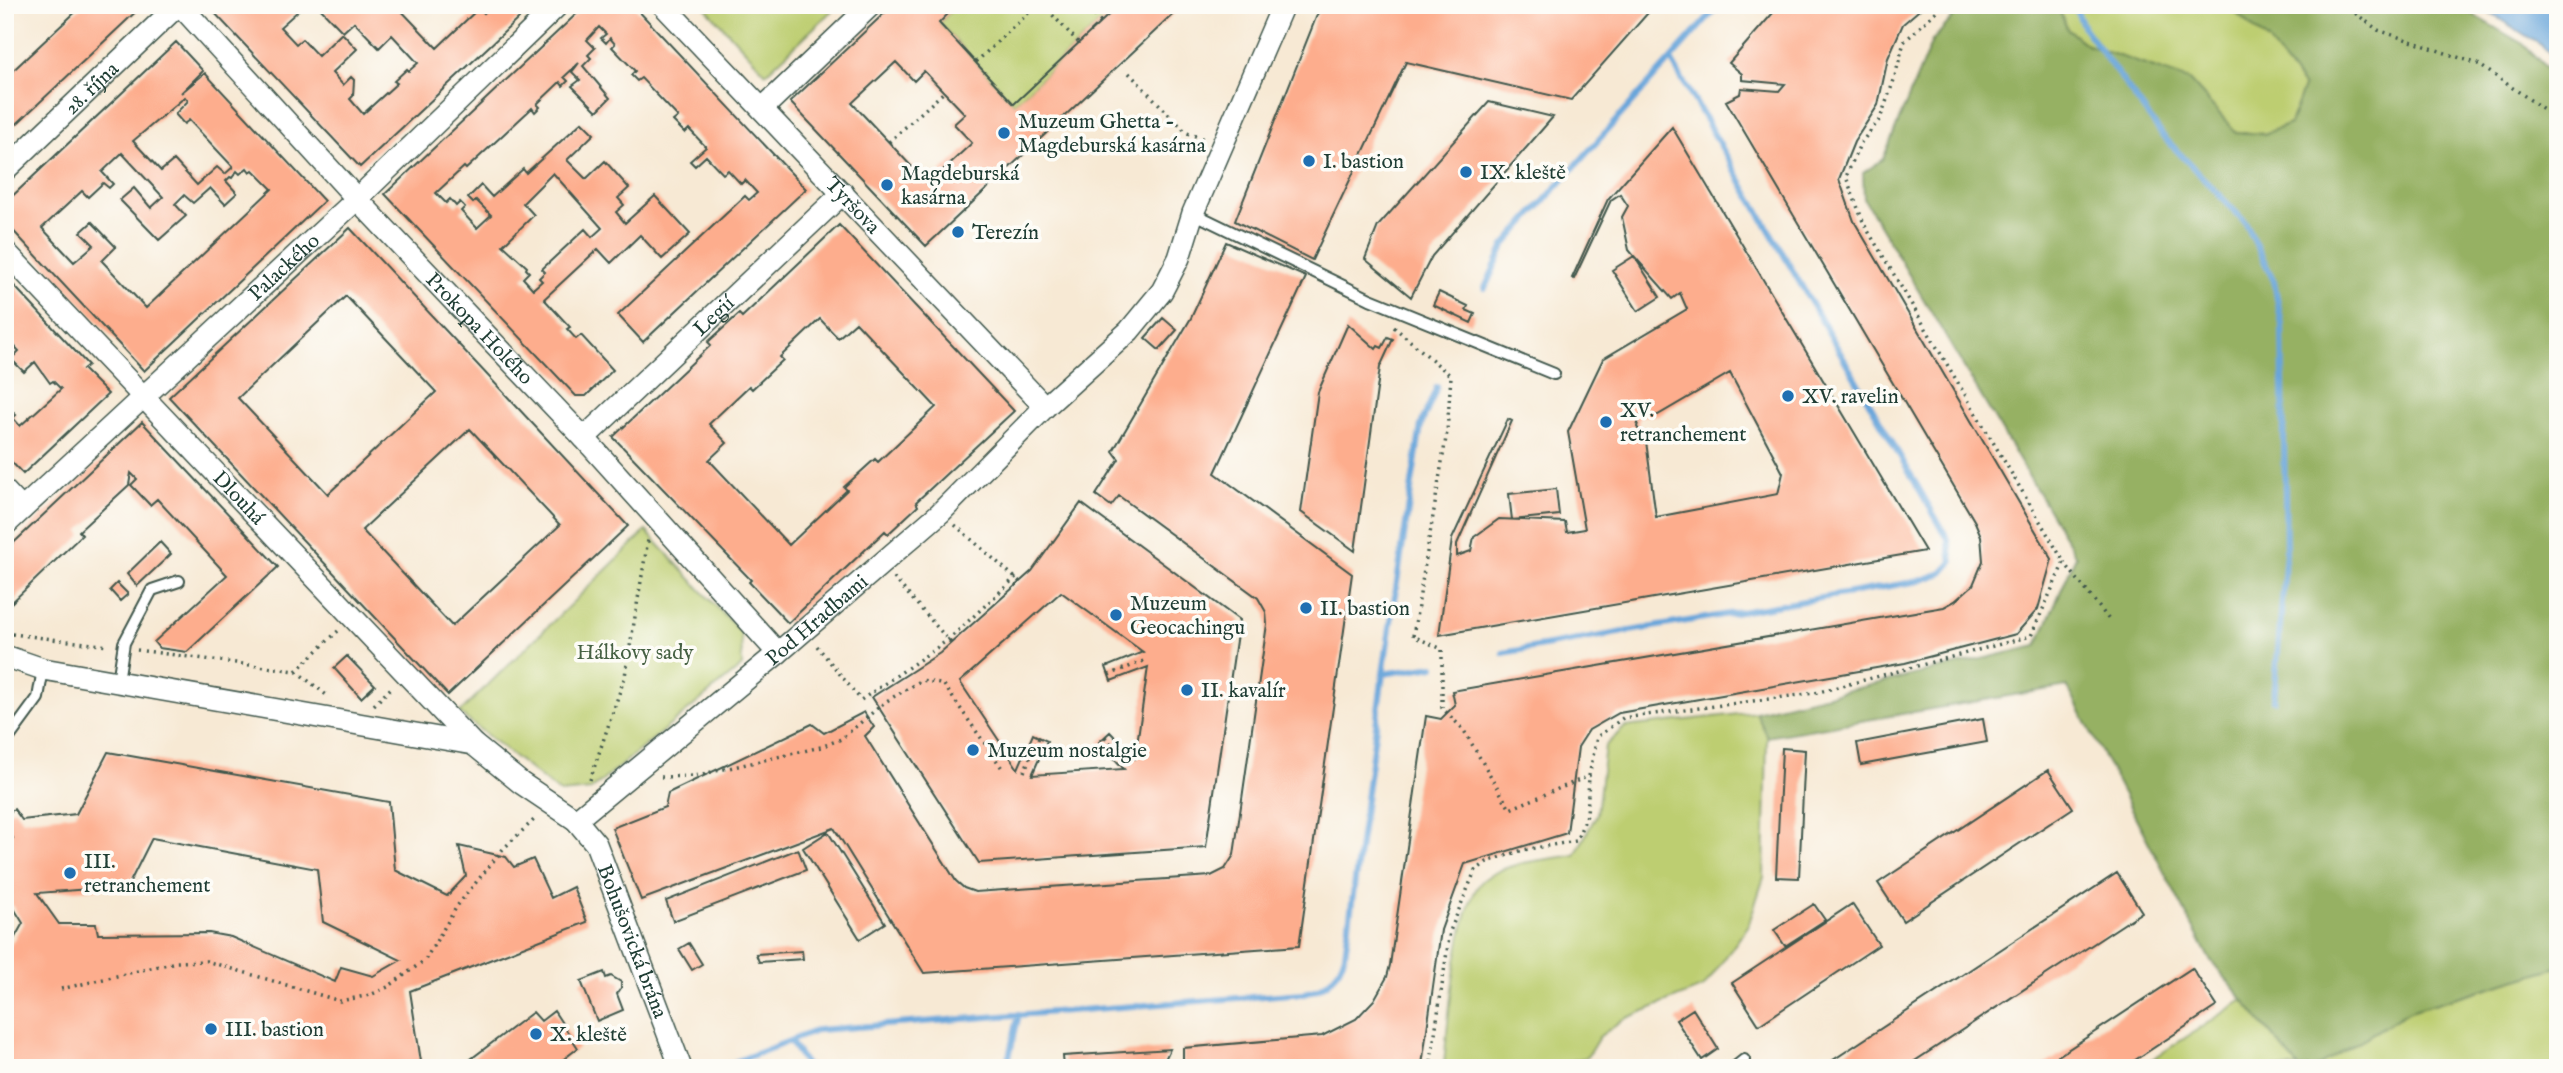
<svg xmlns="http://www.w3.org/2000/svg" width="2563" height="1073" viewBox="0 0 2563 1073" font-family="'IM FELL English',serif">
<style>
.green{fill:#bdce71;stroke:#6e8652;stroke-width:2}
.forest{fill:#96b163;stroke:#5a774c;stroke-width:2}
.water{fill:#68a5da;stroke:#447187;stroke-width:2}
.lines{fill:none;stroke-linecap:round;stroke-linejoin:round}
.stream{stroke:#68a5da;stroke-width:6}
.building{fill:#fdad8d;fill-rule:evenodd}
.lane-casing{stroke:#3f574c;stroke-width:14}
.street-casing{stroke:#3f574c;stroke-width:24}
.path{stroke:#3f574c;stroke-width:3.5;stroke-dasharray:2 5;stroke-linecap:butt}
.lane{stroke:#fff;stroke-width:10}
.street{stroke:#fff;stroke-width:21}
.poi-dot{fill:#1f6fb2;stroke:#fdfcf7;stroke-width:2.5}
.labels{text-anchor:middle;stroke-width:7;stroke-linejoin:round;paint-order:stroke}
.street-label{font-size:21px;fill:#1f3d34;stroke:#fdfcf7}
.poi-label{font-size:21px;fill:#1f3d34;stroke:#fdfcf7;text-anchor:start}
.park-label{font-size:21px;fill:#466143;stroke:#fdfcf7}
</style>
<rect width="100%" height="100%" fill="#fdfcf7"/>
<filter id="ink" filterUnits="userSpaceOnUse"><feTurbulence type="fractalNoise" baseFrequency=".0143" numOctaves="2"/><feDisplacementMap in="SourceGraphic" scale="14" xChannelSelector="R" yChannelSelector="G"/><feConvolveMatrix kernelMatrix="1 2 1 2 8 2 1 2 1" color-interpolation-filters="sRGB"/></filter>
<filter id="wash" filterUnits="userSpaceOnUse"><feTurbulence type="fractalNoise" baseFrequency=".00686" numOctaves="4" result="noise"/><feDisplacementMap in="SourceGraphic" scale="28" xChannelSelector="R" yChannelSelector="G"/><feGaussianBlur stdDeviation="1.57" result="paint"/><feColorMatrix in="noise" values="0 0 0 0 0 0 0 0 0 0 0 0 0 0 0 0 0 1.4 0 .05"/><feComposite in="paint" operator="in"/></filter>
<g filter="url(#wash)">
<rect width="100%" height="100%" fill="#f7e9d4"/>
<path class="green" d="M703,5H838L766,73Z
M957,5H1119L1014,104L939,23Z
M2057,5H2227L2268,41L2304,87L2290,124L2264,134L2236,132L2189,80L2087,45L2068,30Z
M646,531L741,633L742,666L591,790L560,793L459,713Z
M1756,712L1767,737L1764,877L1748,926L1704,987L1622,1020L1599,1037L1587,1057L1550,1067L1444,1066C1447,1030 1457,896 1486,878C1512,861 1545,860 1575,855L1597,814L1605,746L1625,727Z
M2558,967V1068H2315L2410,1011Z
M2243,1000L2299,1068H2139Z"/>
<path class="forest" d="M1964,5H2057L2068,30L2087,45L2189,80L2236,132L2264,134L2290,124L2304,87L2268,41L2227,5H2456L2523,44L2558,80V967L2410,1011L2315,1068H2299L2209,958L2067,686L1767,737L1756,712L2037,646L2076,556L1864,199L1863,173L1883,159L1932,41Z"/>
<path class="water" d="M2477,5H2558V61L2541,45Z"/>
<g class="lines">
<path class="stream" d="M2074,5L2084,28L2163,136L2245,222L2274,281L2282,325L2286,552L2274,700
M1485,288L1504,246L1719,5
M1503,653L1919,581L1942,573L1952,562L1948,539L1671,60
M1383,674L1434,666
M790,1041L808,1068
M1008,1061L1019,1014
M735,1062L818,1030L1304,993C1326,989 1339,976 1345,954L1383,674L1421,425L1437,387"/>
</g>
<g id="blocks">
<path class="building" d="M83,5H143L5,135V78Z
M214,5H267L272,11L279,5H293L298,11L280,27L296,44L302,39L318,56L342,33L357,49L332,73L343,85L351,77L354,80L353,96L350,99L363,114L397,83L394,81L407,69L409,71L418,63L392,35L379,48L354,22L343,32L317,5H396L437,48L479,8L484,13L492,5H533L360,167L211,9Z
M586,5H633L806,189L643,342L618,315L745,196L749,200L757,193L745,180L741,184L728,170L723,174L706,156L695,166L690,161L706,147L689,129L685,133L673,121L678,117L641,78L637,81L631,75L635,71L612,47L615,44L610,38L606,43L601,38L606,34L599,27L587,40L595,48L588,55L591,58L583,66L610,98L597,111L572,86L580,80L572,72L579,63L564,77L568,81L563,86L560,82L537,104L540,107L535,112L532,108L466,169L464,167L436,193L446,203L450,199L456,206L460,202L465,207L461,211L477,228L491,215L476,200L473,203L468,198L481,185L492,197L523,169L526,173L582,122L594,134L567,160L586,179L605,161L629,188L618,198L624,205L616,212L625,223L655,196L690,234L662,259L640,235L611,263L598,249L544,299L570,327L567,329L576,339L581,335L613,370L586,396H576L385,194ZM553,173L602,228L592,237L585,229L542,269L545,272L539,278L542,281L533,289L523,278L529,272L526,269L527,267L503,245L534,215L523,203Z
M893,5H957L939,23L1014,104L1119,5H1183L926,246L790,102ZM896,62L914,81L924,71L965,114L954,124L972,143L928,184L852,103Z
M1321,5H1655L1571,100L1406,62L1312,260L1235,221Z
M1780,5H1925L1903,24L1888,58L1878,105L1854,142L1839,179L1854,221L2052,559L2038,609L2016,634L1905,663L1619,713L1589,730L1578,747L1567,833L1465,864L1441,930L1422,1065L1415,1068H1183V1048L1322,1036L1356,1019L1374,1000L1387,977L1390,965L1426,716L1441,719L1455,705L1452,691L1944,607L1955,601L1973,585L1983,561L1981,536L1975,522L1726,101L1740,94L1741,88L1779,91L1785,84L1742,80V74L1729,63Z
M176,42L203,71L181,93L205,73L324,201L144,371L5,222V203ZM185,97L188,101L175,114L184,124L189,120L233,167L225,174L217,167L197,185L174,160L161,171L133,141ZM122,153L163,197L151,208L134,188L120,200L159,240L186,216L175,204L184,195L193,203L210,188L225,204L237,193L226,181L230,177L232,178L237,171L240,174L247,168L250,172L253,170L272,189L146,308L102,261L116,247L92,222L81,232L94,245L74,262L42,228L82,191L88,197L103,183L109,188L113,184L102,172Z
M1489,102L1553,117L1432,256L1411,297L1365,259L1378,226Z
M1672,127L1925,551L1439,635L1452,539L1508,419L1512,421L1457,544V556L1471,551L1474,537L1499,519L1565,522L1567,532L1585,529L1568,432L1603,359L1687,309L1680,293L1672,299L1634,256L1660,297L1638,311L1612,270L1634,256L1629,250L1622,217L1628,206L1620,194L1611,200L1574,279L1572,278L1608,199ZM1730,373L1783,473L1778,494L1656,517L1646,441L1637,427L1640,416L1658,415Z
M839,225L1014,411L916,502L918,506L888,534L885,531L788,623L749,582L751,580L613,437L711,345L708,342L739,314L742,317ZM820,319L838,338L856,322L936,407L878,462L875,459L844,487L847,490L789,545L709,460L727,443L709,424L749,386L752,389L783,360L780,357Z
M350,228L628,526L448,695L169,397ZM346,296L436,392L328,494L238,398ZM470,429L560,525L452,626L362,530Z
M1226,242L1306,277L1215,473L1352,574L1299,946L924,973L834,828L641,900L612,828L665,807L668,793L812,724L824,733L864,712L874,727L865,736L956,881L964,888L975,892L1211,876L1225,869L1234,855L1267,624L1266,612L1258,598L1119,496L1111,506L1096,495L1119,459L1113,451L1191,318Z
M5,276L88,365L83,369L108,394L23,474L5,455V409L7,407L16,415L13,418L20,426L61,389L53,381L50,383L35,362L24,372L11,359L19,351L7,338L5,340Z
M1439,292L1468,306L1466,310L1475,314L1471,323L1433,305Z
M1163,318L1177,330L1159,350L1145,338Z
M1348,324L1376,349L1378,346L1382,348L1388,337L1393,339L1380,367L1355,551L1301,512L1318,392Z
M142,422L278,567L187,652L159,648L154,642L227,575L157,499L150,505L131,485L137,479L131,473L129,485L79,531L82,535L5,609V551Z
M1556,489L1559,515L1512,520L1509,494Z
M1081,503L1239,620L1206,847L979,863L872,697L940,653L1032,571ZM1061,592L1143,652L1106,667L1111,681L1148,667L1135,758L1110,732L1099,742L1124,769L1032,775L1047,741L1033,734L1018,769L960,682Z
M160,542L171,554L137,586L127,574Z
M117,583L128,594L120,601L110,590Z
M347,656L375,685L361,698L334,668Z
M1983,719L1987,742L1861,765L1857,743Z
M1782,748L1805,750L1799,878L1776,877Z
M108,752L389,802L395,870L447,896L466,876L459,846L506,857L514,867L533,859L551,898L573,887L587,922L410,991L422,1068H5V955L23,923L5,894V845L13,838L5,825V815L14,809L22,820L76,814ZM152,838L317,869L323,922L401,960L373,976L341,967L335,982L231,937L209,933L98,934L96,924H59L37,893L128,886Z
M2048,770L2073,808L1903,921L1878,883Z
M828,832L885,923L860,939L803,848Z
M798,849L806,870L673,921L666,901Z
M2117,873L2142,912L1904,1068H1821Z
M1814,904L1825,920L1785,946L1774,930Z
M1852,904L1879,945L1759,1025L1732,983Z
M689,943L702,964L692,970L679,949Z
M802,951L803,959L759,962L756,954Z
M2192,968L2217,1006L2123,1068H2040Z
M604,972L606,978L611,976L621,982V988L617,994L623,1010L597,1021L581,981Z
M1693,1009L1718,1049L1702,1060L1676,1020Z
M554,1011L578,1048L552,1068H459L533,1012L541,1021Z
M1170,1049L1161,1068H1064L1063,1056Z"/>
</g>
</g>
<g filter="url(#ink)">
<use href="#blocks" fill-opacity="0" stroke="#3f574c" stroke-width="2"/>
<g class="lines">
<g class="lane-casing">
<path id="lane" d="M1193,213L1370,299L1554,374
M118,681L124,643L152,590L179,581
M5,743L38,698L43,669
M1734,1068L1744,1060"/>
</g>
<g class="street-casing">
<g id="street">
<path id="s1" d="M180,5L357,199L584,438L778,653"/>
<path id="s2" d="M663,5L1045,407"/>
<path d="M762,109L871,5"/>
<path id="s3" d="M5,170L178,5"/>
<path id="s4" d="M5,251L473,744L521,783L576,820L596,844L681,1068"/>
<path id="s5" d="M584,438L843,193"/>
<path d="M5,491L22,509"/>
<path id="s6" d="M5,525L357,199L558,5"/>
<path d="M5,656L43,669L473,744"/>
<path id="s7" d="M576,820L778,653L940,513L1045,407L1129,331L1162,291L1179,258L1193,213L1283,5"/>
</g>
</g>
<path class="path" d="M1043,5L1079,43
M1085,5L1101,22
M2344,5L2378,30L2478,64L2558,119
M976,62L1037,5
M1129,73L1187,133L1204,139
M889,142L944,92
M1394,327L1451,376L1447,432L1413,636L1442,649V708L1463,729L1510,809L1589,776L1597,737L1623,718L1815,693L2031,636L2064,562L1864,224L1846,177L1860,144L1880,119L1894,80L1904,42L1943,5
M955,525L1020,582
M2064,562L2110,621
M894,578L951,643
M12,634L109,646
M817,646L861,700L948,640L1016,577
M137,650L296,671L329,697
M296,671L338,631
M1109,675L1146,660
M374,705L391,688
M1105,737L1129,764
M1024,772L1039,737
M661,777L694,776L821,747L841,739L885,702L922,680L944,685L1004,771
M590,780L625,676L648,540
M61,989L176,962L206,961L340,1001L370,995L388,987L425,960L457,906L503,849L536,818
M1056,1068L1064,1066
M1430,1068L1450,931L1475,871L1487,862L1523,850L1576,841L1587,815L1589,776"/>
<use href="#lane" class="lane"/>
<use href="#street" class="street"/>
</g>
</g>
<g class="poi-dot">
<circle cx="1004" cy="133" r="7"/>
<circle cx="1309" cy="161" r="7"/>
<circle cx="1466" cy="172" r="7"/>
<circle cx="887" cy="185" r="7"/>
<circle cx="958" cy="232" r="7"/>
<circle cx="1788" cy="396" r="7"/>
<circle cx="1606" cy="422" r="7"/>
<circle cx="1306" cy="608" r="7"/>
<circle cx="1116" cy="615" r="7"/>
<circle cx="1187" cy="690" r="7"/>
<circle cx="973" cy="750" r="7"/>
<circle cx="70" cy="873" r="7"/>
<circle cx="211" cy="1029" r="7"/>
<circle cx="536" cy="1034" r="7"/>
</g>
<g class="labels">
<g class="street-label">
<text dy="7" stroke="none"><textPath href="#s3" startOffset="119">28. října</textPath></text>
<text dy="7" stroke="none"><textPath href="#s2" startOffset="276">Tyršova</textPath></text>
<text dy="7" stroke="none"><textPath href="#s6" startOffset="380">Palackého</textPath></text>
<text dy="7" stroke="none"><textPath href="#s5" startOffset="178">Legií</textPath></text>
<text dy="7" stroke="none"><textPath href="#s1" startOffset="441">Prokopa Holého</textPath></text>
<text dy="7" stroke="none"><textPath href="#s4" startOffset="340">Dlouhá</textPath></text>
<text dy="7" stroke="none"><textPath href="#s7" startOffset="313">Pod Hradbami</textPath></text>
<text dy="7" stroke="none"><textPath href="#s4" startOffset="943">Bohušovická brána</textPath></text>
</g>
<g class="poi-label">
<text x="1018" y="128">Muzeum Ghetta -<tspan x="1018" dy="24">Magdeburská kasárna</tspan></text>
<text x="1323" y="168">I. bastion</text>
<text x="1480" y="179">IX. kleště</text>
<text x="901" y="180">Magdeburská<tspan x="901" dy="24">kasárna</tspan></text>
<text x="972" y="239">Terezín</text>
<text x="1802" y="403">XV. ravelin</text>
<text x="1620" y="417">XV.<tspan x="1620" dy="24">retranchement</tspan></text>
<text x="1130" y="610">Muzeum<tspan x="1130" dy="24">Geocachingu</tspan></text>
<text x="1320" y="615">II. bastion</text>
<text x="1201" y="697">II. kavalír</text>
<text x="987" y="757">Muzeum nostalgie</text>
<text x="84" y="868">III.<tspan x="84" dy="24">retranchement</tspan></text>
<text x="225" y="1036">III. bastion</text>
<text x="550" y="1041">X. kleště</text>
</g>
<g class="park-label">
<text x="635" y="659">Hálkovy sady</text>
</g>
</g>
<rect width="2563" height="1073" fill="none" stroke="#fdfcf7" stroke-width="28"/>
</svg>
